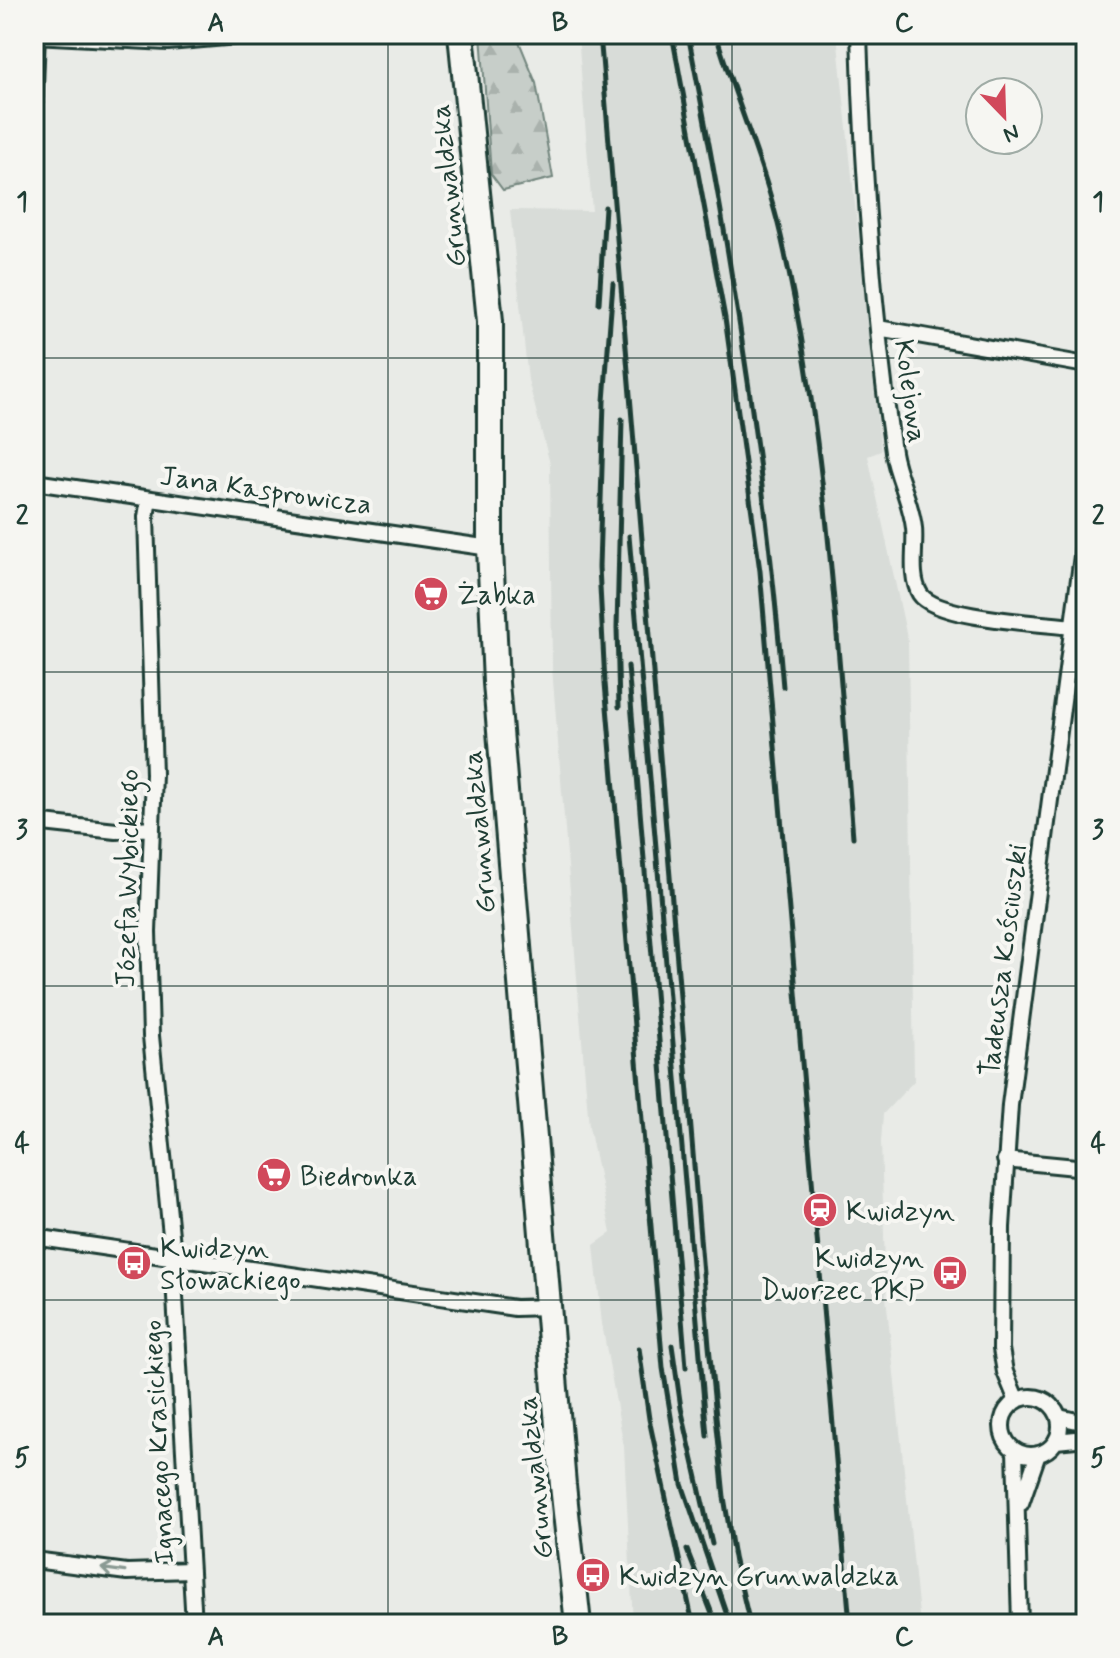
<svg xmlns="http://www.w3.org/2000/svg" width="1120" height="1658" viewBox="0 0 1120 1658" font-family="Mynerve,sans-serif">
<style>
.built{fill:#d8dcd8}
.forest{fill:url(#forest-firs);stroke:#73867e;stroke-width:2}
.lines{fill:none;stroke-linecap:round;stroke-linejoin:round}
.street-casing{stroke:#1f3d34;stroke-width:20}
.primary-casing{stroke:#1f3d34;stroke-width:30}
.street{stroke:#f6f6f2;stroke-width:14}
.primary{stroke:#f6f6f2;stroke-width:24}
.rail{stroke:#1f3d34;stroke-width:5}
.oneway{stroke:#8a9a93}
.grid{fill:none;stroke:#1f3d34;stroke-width:2;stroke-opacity:0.55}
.labels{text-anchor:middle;stroke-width:8;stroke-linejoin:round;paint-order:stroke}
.street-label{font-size:28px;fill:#1f3d34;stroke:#f6f6f2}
.poi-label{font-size:28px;fill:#1f3d34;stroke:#f6f6f2;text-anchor:start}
.neatline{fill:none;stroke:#1f3d34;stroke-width:3}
.grid-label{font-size:26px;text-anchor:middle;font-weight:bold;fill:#1f3d34}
</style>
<defs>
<pattern id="forest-firs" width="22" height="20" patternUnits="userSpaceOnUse" patternTransform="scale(2)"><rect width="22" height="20" fill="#c7cec9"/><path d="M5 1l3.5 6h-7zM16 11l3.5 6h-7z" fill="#aab2ad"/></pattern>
</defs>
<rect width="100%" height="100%" fill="#e9ebe7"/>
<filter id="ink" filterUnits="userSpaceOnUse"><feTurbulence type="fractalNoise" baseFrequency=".0125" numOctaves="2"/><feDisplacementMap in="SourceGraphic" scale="16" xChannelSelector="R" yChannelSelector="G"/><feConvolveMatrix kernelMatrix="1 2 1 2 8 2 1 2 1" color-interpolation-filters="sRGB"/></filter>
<g filter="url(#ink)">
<path class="built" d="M578,34H837L881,451L868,456L908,642L914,1081L883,1114L881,1142L886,1297L920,1624H633L624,1447L602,1324L594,1245L611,1233L589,1127L552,668L550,464L528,380L510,210L592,211Z"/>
<path class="forest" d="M481,34H516L536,83L553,178L503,190L491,174Z"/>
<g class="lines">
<g class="street-casing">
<path id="street" d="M859,34C863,173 873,314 893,452C897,477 911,501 914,528C916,547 909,576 920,594C936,619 1042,623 1072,627
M34,35L168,42L261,34
M34,115L37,34
M878,328L1086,365
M34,482L490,548
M149,499L146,517L154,774L148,932L151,1036L172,1245L194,1624
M34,822L116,831L150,828
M1005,1160L1086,1168
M34,1237L515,1308L548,1307
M1002 1426a29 29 0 1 1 58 0a29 29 0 1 1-58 0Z
M1017,1401L1005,1372L1001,1349L1002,1227L1010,1105L1086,525
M1059,1417L1086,1423
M1056,1441L1086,1438
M1015,1450L1020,1624
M1021,1503L1038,1454
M34,1560L127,1572L191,1570"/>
</g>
<g class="primary-casing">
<path id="primary" d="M461,34L490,321V548L496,683L563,1485L578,1624"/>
</g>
<use href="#street" class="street"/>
<use href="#primary" class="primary"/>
<path class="rail" d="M600,34L709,1346L724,1497L735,1563
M672,34L725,318L760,571L850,1624
M688,34C731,251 765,466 783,687
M716,34C736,102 765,166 781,236C826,432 837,637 853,837
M613,283L604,401L599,567L605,683L663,1368L682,1484L730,1624
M599,303L605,207
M629,536L707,1436
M628,666L686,1367
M619,707L617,628L622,419
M672,1345L681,1408L712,1544
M639,1348L649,1419L693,1624
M687,1550L716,1624
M733,1553L750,1624"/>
</g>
<defs><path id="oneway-shaft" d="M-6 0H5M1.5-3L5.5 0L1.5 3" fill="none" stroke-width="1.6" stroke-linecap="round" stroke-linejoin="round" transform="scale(2)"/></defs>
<use class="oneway" href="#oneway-shaft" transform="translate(113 1570) rotate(-172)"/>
</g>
<path class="grid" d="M388,34V1624M732,34V1624M34,358H1086M34,672H1086M34,986H1086M34,1300H1086"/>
<defs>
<g id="supermarket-disc" transform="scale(1.8)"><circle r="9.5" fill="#d1495b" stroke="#f6f6f2"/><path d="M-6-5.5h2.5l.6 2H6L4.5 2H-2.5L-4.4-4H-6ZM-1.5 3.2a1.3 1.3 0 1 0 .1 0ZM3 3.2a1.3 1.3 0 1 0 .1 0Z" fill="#fff"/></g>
<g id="station-disc" transform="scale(1.8)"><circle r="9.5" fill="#d1495b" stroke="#f6f6f2"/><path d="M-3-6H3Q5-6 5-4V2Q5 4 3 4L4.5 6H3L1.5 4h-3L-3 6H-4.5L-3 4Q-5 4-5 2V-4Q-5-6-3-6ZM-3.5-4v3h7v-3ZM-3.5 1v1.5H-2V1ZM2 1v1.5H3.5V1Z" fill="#fff"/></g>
<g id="bus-disc" transform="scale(1.8)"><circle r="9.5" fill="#d1495b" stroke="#f6f6f2"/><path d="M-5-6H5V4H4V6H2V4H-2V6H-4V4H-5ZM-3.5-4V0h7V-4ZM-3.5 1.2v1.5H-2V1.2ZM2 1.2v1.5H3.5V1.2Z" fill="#fff"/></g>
</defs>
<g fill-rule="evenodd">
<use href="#supermarket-disc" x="431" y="594"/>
<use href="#supermarket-disc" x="274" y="1175"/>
<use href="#station-disc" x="820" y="1210"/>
<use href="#bus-disc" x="134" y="1263"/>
<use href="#bus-disc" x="950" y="1273"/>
<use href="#bus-disc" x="593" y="1575"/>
</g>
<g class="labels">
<g class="street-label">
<text transform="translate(447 186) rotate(-96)" y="10">Grunwaldzka</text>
<text transform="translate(912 391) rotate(82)" y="10">Kolejowa</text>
<text transform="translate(266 489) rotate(8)" y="10">Jana Kasprowicza</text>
<text transform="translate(478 832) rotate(-95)" y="10">Grunwaldzka</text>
<text transform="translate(126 878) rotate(-89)" y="10">Józefa Wybickiego</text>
<text transform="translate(1002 960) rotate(-83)" y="10">Tadeusza Kościuszki</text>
<text transform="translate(157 1442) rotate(-93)" y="10">Ignacego Krasickiego</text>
<text transform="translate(534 1478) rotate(-96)" y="10">Grunwaldzka</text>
</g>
<g class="poi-label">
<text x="457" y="604">Żabka</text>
<text x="300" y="1185">Biedronka</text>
<text x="846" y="1220">Kwidzyn</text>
<text x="160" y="1257">Kwidzyn<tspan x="160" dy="32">Słowackiego</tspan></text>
<text x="924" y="1267" text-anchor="end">Kwidzyn<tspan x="924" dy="32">Dworzec PKP</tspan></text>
<text x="619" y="1585">Kwidzyn Grunwaldzka</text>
</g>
</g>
<rect width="1120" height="1658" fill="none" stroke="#f6f6f2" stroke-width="88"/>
<g transform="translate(1004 116) rotate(157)"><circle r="38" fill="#f6f6f2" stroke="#a0aca6" stroke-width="2"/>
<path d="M0-6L14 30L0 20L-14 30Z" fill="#d1495b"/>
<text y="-12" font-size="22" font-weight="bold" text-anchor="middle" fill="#1f3d34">N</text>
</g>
<rect x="44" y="44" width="1032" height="1570" class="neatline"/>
<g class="grid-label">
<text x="216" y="31">A</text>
<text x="560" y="31">B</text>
<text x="904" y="31">C</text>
<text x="22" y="210">1</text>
<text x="1098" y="210">1</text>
<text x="22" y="524">2</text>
<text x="1098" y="524">2</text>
<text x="22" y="838">3</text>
<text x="1098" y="838">3</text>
<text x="22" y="1152">4</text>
<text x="1098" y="1152">4</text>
<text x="22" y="1466">5</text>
<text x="1098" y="1466">5</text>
<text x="216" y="1645">A</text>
<text x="560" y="1645">B</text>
<text x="904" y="1645">C</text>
</g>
</svg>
